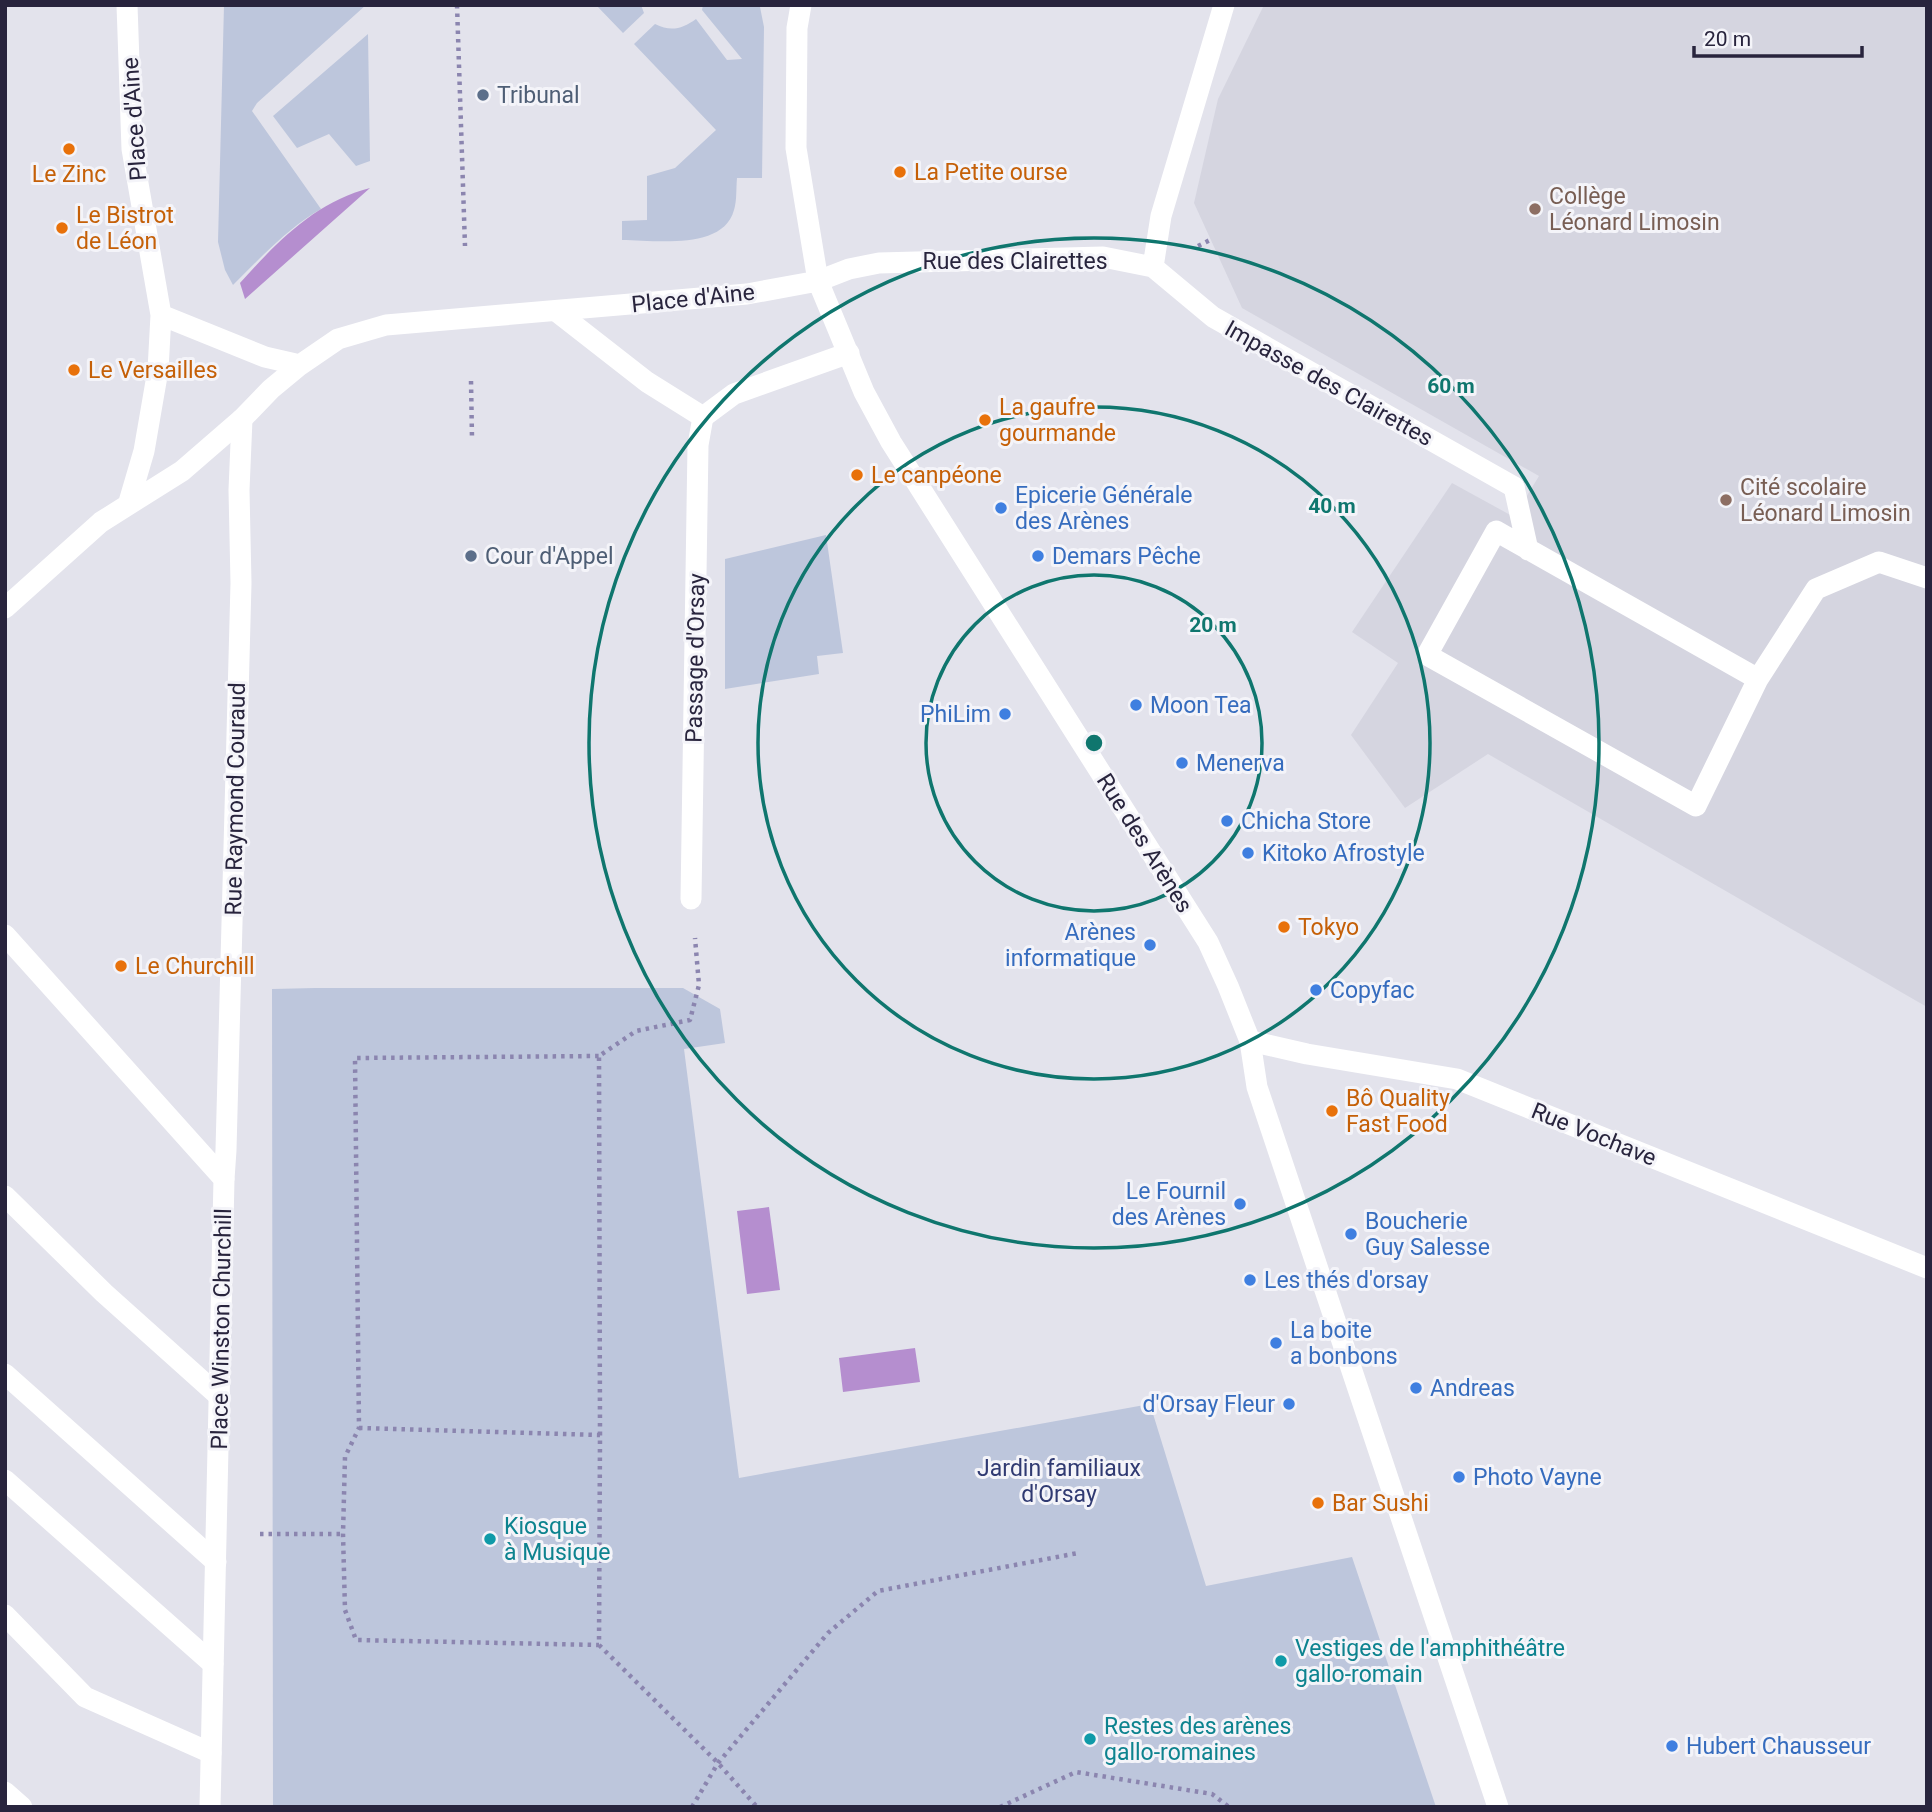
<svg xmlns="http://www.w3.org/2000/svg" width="1932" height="1812" viewBox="0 0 1932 1812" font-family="Roboto,sans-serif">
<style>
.built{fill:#d5d5e0}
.green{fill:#bdc6dc}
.water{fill:#b58ecf}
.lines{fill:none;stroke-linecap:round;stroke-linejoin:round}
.path{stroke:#8b85af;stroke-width:4.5;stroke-dasharray:3.5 5;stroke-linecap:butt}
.lane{stroke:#fff;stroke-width:21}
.street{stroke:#fff;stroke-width:21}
.secondary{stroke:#fff;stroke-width:21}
.ring{fill:none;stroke:#0f766e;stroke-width:3.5}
.service-dot{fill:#5c6f8a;stroke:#f4f4f9;stroke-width:2.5}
.food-dot{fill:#e8710a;stroke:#f4f4f9;stroke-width:2.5}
.education-dot{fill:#8d6e63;stroke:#f4f4f9;stroke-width:2.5}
.shop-dot{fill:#3f7fe0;stroke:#f4f4f9;stroke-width:2.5}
.culture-dot{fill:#0f9aa8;stroke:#f4f4f9;stroke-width:2.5}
.labels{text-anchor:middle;stroke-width:6;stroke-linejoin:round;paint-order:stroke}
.service-label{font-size:23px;fill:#4e5e75;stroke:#f4f4f9;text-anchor:start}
.street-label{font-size:23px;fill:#28243d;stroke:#f4f4f9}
.food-label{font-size:23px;fill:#c56008;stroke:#f4f4f9;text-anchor:start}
.education-label{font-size:23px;fill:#785e54;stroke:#f4f4f9;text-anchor:start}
.shop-label{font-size:23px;fill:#366cbe;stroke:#f4f4f9;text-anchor:start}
.park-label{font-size:23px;fill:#303a72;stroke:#f4f4f9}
.culture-label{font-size:23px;fill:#0d838f;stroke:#f4f4f9;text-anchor:start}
.centre{fill:#0f766e;stroke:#f4f4f9;stroke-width:3.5}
.ring-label{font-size:21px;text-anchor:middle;font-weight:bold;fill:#0f766e;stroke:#f4f4f9;stroke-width:6;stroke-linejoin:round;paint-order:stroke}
</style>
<rect width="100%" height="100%" fill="#e3e3ec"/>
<path class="built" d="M1264,5H1927V1007L1488,754L1405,808L1351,735L1398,663L1352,632L1452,483L1514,517L1539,476L1242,308L1194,203L1218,99Z"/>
<path class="green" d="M224,5H366L257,103L252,111L321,209C288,228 260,258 233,285L225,270L218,242Z
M596,5H641L644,13L623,33Z
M703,5H759L760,7L764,27L762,178H737C736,188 737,201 734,210C723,251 654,240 622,240V221L647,220V176L675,168L716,130L634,44L655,24C671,32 682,29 696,19L727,60L742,59L702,10Z
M368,34L370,161L356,166L329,134L297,148L273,116Z
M826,535L843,653L817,656L819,674L725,689V559Z
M315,988H683L720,1009L725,1043L684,1049L739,1478L1150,1404L1206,1586L1352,1557L1436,1807H273L272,989Z"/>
<path class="water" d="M370,188L245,299L240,283C277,242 315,202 370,188Z
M769,1207L780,1290L747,1294L737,1211Z
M915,1348L920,1382L843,1392L839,1358Z"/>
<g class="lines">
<path class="path" d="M457,5L465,246
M1198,246L1210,240
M471,381L472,438
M359,1428L600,1435L599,1645L356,1640L345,1610L343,1534L345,1457L359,1428L355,1058L599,1056
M600,1435L599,1056L636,1031L690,1020L699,985L695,938
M260,1534H343
M599,1645L718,1763L757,1807
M692,1807L718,1763L828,1633L878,1591L1078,1553
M1000,1807L1076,1772L1212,1794L1229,1807"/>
<path class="lane" d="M556,311L647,382L703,417L734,394L849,353
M1514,487L1528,550
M1758,679L1496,531L1427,655L1696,806L1758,679L1816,589L1879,562L1927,578
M5,1196L104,1293L220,1397
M5,1374L216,1562
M5,1480L213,1664
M5,1615L85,1697L211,1753"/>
<path class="street" d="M1153,267L1213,317L1514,487
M818,281L849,269L879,263L1103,257L1153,267L1161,216L1224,5
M691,899L698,445L703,417
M1250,1041L1307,1054L1457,1079L1927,1268
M224,1179L226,1150L241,583L239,490L242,419"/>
<path class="secondary" d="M127,5L132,149L161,315L158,370L144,451L129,502
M801,5L797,28L796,148L818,281L864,392L891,442L1208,942L1228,986L1250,1041L1257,1087L1498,1807
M161,315L265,357L300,365
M5,608L101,522L182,471L242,419L271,389L300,365L338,339L386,325L747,294L818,281
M5,935L224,1179L210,1807
M5,1792L22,1807"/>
</g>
<g class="ring">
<circle cx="1094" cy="743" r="168"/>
<circle cx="1094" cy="743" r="336"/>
<circle cx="1094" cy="743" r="505"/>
</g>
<g class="service-dot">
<circle cx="483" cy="95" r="7"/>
<circle cx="471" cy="556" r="7"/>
</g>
<g class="food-dot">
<circle cx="69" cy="149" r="7"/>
<circle cx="900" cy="172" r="7"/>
<circle cx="62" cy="228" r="7"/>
<circle cx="74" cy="370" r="7"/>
<circle cx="985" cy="420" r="7"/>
<circle cx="857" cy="475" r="7"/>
<circle cx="1284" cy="927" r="7"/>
<circle cx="121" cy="966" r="7"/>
<circle cx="1332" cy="1111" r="7"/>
<circle cx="1318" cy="1503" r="7"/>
</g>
<g class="education-dot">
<circle cx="1535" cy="209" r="7"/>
<circle cx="1726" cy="500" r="7"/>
</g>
<g class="shop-dot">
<circle cx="1001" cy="508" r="7"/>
<circle cx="1038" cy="556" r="7"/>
<circle cx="1136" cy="705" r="7"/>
<circle cx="1005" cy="714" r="7"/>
<circle cx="1182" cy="763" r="7"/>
<circle cx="1227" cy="821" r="7"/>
<circle cx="1248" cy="853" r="7"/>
<circle cx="1150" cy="945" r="7"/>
<circle cx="1316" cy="990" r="7"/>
<circle cx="1240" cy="1204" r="7"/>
<circle cx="1351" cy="1234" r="7"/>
<circle cx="1250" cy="1280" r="7"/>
<circle cx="1276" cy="1343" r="7"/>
<circle cx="1416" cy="1388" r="7"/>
<circle cx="1289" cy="1404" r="7"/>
<circle cx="1459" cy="1477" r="7"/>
<circle cx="1672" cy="1746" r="7"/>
</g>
<g class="culture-dot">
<circle cx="490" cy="1539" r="7"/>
<circle cx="1281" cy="1661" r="7"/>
<circle cx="1090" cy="1739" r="7"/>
</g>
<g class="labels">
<g class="service-label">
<text x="497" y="103">Tribunal</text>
<text x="485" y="564">Cour d'Appel</text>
</g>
<g class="street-label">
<text transform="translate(134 119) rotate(-94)" y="8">Place d'Aine</text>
<text x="1015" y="269">Rue des Clairettes</text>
<text transform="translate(693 298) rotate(-6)" y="8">Place d'Aine</text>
<text transform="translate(1329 383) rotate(29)" y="8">Impasse des Clairettes</text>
<text transform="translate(695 658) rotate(-89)" y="8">Passage d'Orsay</text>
<text transform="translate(235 799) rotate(-89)" y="8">Rue Raymond Couraud</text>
<text transform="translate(1145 843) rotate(58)" y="8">Rue des Arènes</text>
<text transform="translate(1594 1134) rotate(22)" y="8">Rue Vochave</text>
<text transform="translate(221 1329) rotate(-89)" y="8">Place Winston Churchill</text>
</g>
<g class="food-label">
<text x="914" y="180">La Petite ourse</text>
<text x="69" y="182" text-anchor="middle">Le Zinc</text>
<text x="76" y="223">Le Bistrot<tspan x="76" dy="26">de Léon</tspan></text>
<text x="88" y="378">Le Versailles</text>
<text x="999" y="415">La gaufre<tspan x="999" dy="26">gourmande</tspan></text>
<text x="871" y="483">Le canpéone</text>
<text x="1298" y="935">Tokyo</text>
<text x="135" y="974">Le Churchill</text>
<text x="1346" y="1106">Bô Quality<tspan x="1346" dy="26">Fast Food</tspan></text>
<text x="1332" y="1511">Bar Sushi</text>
</g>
<g class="education-label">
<text x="1549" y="204">Collège<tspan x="1549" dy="26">Léonard Limosin</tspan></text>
<text x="1740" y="495">Cité scolaire<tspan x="1740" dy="26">Léonard Limosin</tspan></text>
</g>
<g class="shop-label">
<text x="1015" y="503">Epicerie Générale<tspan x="1015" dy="26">des Arènes</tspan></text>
<text x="1052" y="564">Demars Pêche</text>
<text x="1150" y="713">Moon Tea</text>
<text x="991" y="722" text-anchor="end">PhiLim</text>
<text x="1196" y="771">Menerva</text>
<text x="1241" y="829">Chicha Store</text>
<text x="1262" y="861">Kitoko Afrostyle</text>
<text x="1136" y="940" text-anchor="end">Arènes<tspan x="1136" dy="26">informatique</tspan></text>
<text x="1330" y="998">Copyfac</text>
<text x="1226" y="1199" text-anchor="end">Le Fournil<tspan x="1226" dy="26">des Arènes</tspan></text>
<text x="1365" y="1229">Boucherie<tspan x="1365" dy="26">Guy Salesse</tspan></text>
<text x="1264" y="1288">Les thés d'orsay</text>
<text x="1290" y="1338">La boite<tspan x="1290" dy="26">a bonbons</tspan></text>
<text x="1430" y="1396">Andreas</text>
<text x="1275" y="1412" text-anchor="end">d'Orsay Fleur</text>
<text x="1473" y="1485">Photo Vayne</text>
<text x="1686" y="1754">Hubert Chausseur</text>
</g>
<g class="park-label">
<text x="1059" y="1476">Jardin familiaux<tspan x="1059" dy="26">d'Orsay</tspan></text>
</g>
<g class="culture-label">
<text x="504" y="1534">Kiosque<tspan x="504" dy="26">à Musique</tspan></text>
<text x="1295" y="1656">Vestiges de l'amphithéâtre<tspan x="1295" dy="26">gallo-romain</tspan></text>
<text x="1104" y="1734">Restes des arènes<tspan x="1104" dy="26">gallo-romaines</tspan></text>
</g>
</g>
<circle cx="1094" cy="743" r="10" class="centre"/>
<g class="ring-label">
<text x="1451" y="393">60 m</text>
<text x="1332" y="513">40 m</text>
<text x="1213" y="632">20 m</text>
</g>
<rect width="1932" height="1812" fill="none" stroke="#28243d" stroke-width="14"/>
<path d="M1694 46v10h168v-10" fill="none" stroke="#28243d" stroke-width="3.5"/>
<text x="1704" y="46" font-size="21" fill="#28243d" stroke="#f4f4f9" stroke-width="5" paint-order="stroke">20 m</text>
</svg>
